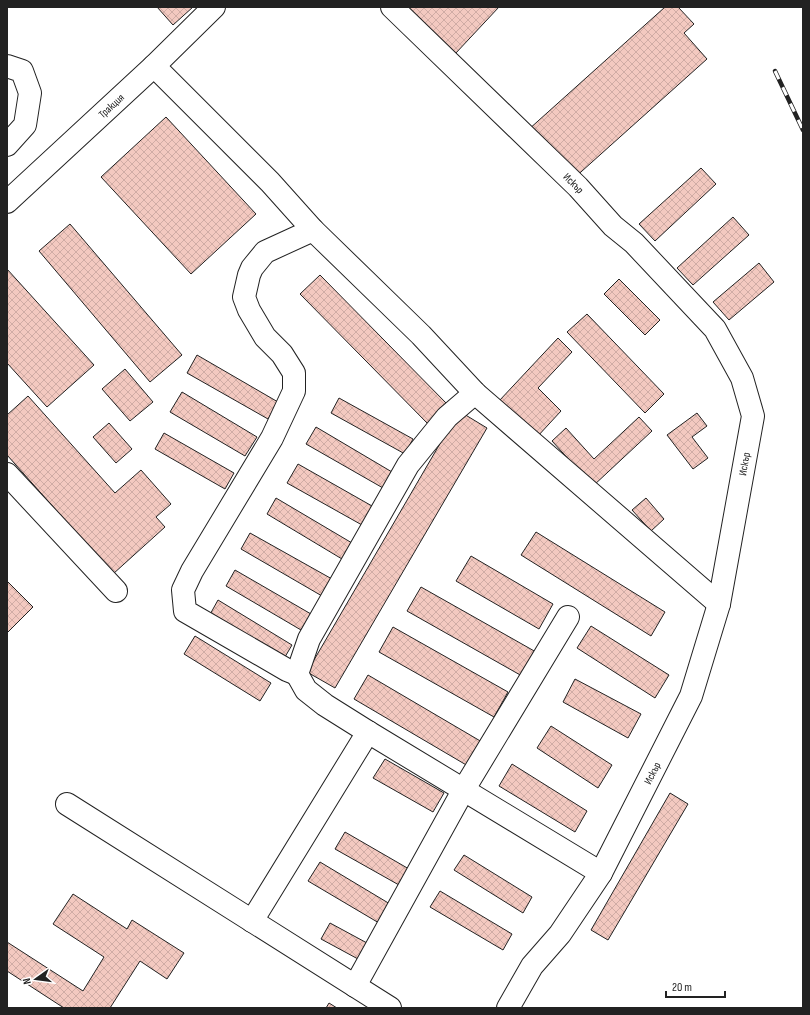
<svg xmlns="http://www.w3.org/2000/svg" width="810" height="1015" viewBox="0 0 810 1015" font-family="'Sofia Sans Condensed',sans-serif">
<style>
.building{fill:url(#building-cross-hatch);stroke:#222}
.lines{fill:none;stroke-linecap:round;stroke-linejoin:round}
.minor-casing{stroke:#222;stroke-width:24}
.minor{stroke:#fff;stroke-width:22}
.rail-casing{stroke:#222;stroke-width:4.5}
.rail{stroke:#fff;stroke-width:3;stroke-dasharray:9;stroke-linecap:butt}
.labels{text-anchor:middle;stroke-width:3;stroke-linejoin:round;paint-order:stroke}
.street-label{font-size:11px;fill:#222;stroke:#fff}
</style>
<defs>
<pattern id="building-cross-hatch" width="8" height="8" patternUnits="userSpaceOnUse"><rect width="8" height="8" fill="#f3c9c0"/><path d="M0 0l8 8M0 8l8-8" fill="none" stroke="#d0aca5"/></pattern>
</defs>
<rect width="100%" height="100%" fill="#fff"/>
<path class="building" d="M157,7H193L173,25Z
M406,7H499L455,54Z
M665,7H678L694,24L684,33L707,59L572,180L528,130Z
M166,117L256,214L191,274L101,177Z
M701,168L716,184L655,241L639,224Z
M733,217L749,235L693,285L677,268Z
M70,224L182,355L150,382L39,251Z
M759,263L774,282L729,320L713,302Z
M7,269L94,365L47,407L7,363Z
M320,275L449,406L429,425L300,294Z
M619,279L660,320L645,335L604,294Z
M587,314L664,394L645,413L567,332Z
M558,338L572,352L538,388L561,411L537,437L499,401Z
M197,355L278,402L268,419L187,373Z
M125,369L153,402L130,421L102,389Z
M182,392L257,437L245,456L170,412Z
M28,396L115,493L141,470L171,504L156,517L165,527L113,574L7,455V415Z
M339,398L413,439L405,454L331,413Z
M459,411L487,428L335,688L307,672Z
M697,413L707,426L692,437L708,458L693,469L667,435Z
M639,417L652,431L593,486L552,441L566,428L594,459Z
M109,423L132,449L116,463L93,437Z
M316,427L392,472L383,488L306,444Z
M164,433L234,473L225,489L155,449Z
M298,464L372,506L362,525L287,483Z
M276,498L352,543L342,559L267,514Z
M646,498L664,519L651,531L632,510Z
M536,532L665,612L651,636L521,555Z
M250,533L332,579L322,596L241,549Z
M471,556L553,604L539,629L456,581Z
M235,570L311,614L301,630L226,586Z
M7,581L33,607L7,633Z
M421,587L536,652L522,676L407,611Z
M218,600L292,645L282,662L208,618Z
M591,626L669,675L655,698L577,648Z
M393,627L508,692L494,717L379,652Z
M195,636L271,683L260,701L184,654Z
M368,675L482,742L468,766L354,699Z
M575,679L641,714L628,738L563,702Z
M551,726L612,765L598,788L537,748Z
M385,759L444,793L433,812L373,778Z
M512,764L587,811L575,832L499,786Z
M670,793L688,804L608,940L591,930Z
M345,832L409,869L399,885L335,849Z
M464,855L532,897L523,913L454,870Z
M320,862L390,904L379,923L308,881Z
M440,891L512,934L503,950L430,907Z
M73,894L127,929L132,920L184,953L167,979L140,961L110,1008H64L7,971V942L83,991L104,957L53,924Z
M330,923L367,943L358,959L321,939Z
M329,1003L337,1008H326Z"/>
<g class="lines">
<g class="minor-casing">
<g id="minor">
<path id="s1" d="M392,7L578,187L613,226L634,243L715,329L742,378L753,416L719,604L691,696L601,873L560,934L532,966L508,1008"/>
<path d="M7,66L22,71L30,93L25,125L7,145"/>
<path d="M154,66L270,182L313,230L421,335L475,393L719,604"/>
<path id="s2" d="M7,202L154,66L214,7"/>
<path d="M475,393L447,417L408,465L309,639L297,674L306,690L325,705L368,732L601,873"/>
<path d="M7,474L116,591"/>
<path d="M297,674L287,670L185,611L183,590L192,571L272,438L294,391V373L282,354L265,337L249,310L244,297L249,275L252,268L265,252L313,230"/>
<path d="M67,804L390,1008"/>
<path d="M252,921L368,732"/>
<path d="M355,986L464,789L568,617"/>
</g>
</g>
<use href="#minor" class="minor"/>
<g class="rail-casing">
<path id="rail" d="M775,71L803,130"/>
</g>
<use href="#rail" class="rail"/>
</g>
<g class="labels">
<g class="street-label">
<text dy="4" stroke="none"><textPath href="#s2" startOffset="142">Тракция</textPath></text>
<text dy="4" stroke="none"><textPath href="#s1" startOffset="253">Искър</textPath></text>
<text transform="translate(744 464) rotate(-80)" y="4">Искър</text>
<text transform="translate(652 773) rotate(-63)" y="4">Искър</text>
</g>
</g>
<rect width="810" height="1015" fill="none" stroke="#222222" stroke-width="16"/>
<g transform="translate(36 979) rotate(256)" stroke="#ffffff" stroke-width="3" paint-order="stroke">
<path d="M0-3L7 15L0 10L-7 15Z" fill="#222222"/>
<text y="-6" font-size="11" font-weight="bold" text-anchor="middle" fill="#222222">N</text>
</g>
<path d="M666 991v6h59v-6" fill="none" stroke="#222222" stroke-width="2"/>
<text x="672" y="991" font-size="12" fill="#222222" stroke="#ffffff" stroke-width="3" paint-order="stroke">20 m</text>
</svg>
